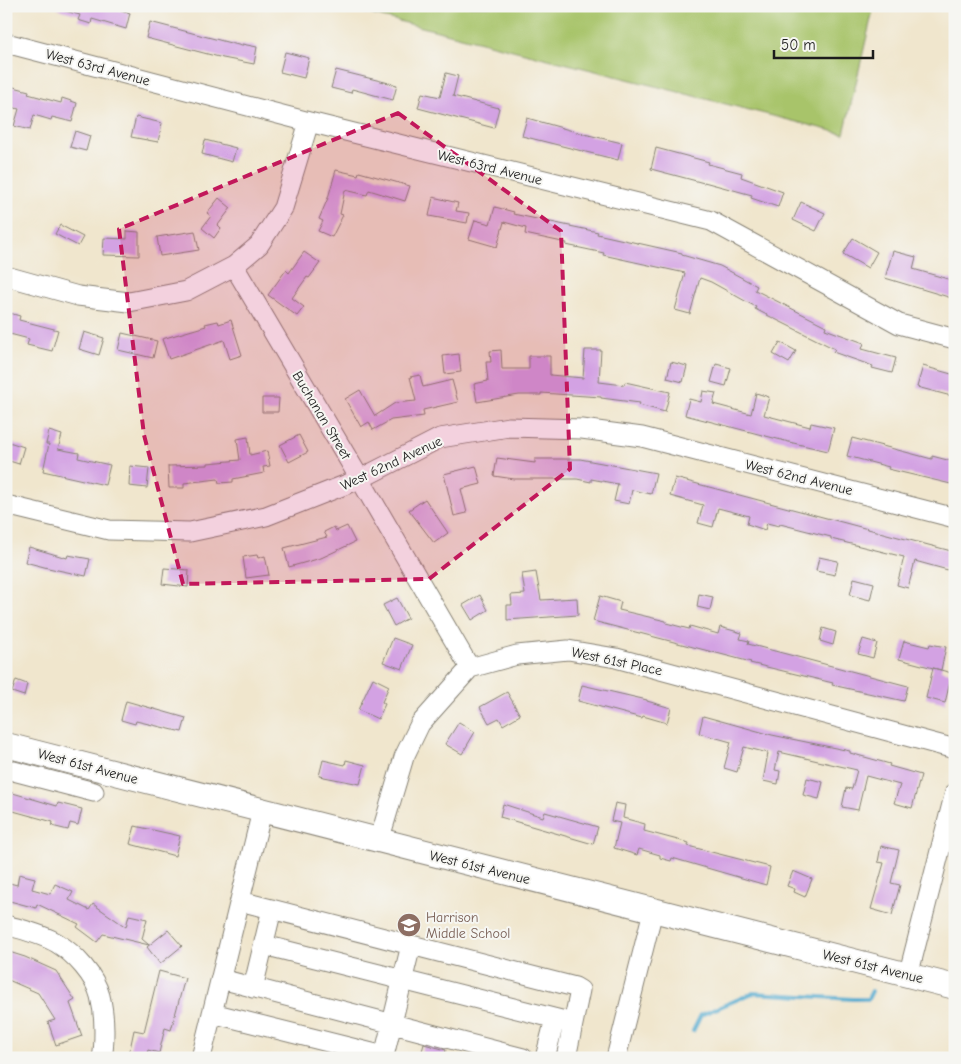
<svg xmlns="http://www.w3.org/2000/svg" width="961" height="1064" viewBox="0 0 961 1064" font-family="'Comic Neue',sans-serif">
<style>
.green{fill:#a8c46b;stroke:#627044}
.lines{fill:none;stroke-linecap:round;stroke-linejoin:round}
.stream{stroke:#52abcf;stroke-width:4}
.building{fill:#d3a2e3}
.minor-casing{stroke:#868174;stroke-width:21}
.major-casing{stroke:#868174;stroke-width:26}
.minor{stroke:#fff;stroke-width:19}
.major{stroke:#fff;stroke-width:24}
.marked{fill:#c2185b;fill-opacity:0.2;stroke:#c2185b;stroke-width:4;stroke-dasharray:10 6;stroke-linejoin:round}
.labels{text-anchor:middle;stroke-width:4;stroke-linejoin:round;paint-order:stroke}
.street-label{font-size:14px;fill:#1c1c1c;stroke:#f6f6f2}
.education-label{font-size:14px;fill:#785e54;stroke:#f6f6f2;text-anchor:start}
</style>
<rect width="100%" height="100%" fill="#f6f6f2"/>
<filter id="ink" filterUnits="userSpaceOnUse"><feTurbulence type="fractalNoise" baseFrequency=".02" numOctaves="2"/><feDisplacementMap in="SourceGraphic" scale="10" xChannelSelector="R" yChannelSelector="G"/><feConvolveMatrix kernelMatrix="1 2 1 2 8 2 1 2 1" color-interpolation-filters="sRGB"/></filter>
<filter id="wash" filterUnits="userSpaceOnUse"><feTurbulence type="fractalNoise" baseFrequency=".0096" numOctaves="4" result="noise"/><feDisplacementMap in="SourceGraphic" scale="20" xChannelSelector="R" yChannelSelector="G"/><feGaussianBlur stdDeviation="1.12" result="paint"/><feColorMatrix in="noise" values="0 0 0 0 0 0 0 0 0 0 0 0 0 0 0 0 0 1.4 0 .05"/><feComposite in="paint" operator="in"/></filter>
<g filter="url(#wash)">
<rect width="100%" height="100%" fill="#f0e6cd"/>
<path class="green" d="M339,6H874L844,134Z"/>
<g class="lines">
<path class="stream" d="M693,1031L701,1015L753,993L853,999H868L872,991"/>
</g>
<g id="blocks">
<path class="building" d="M59,6H109L130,13L126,29L92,19L91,24L78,20L80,15L58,9Z
M150,22L242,46V44L257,47L254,64L223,58L146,38Z
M285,52L309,58L304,78L280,72Z
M336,70L397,85L393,100L352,89L351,93L331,88Z
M446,73L458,76L453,96L499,108L494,128L418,108L422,93L440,97Z
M6,85L29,91L28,94L61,103L62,98L77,103L72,122L52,117L51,120L34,115L30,130L14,126L19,109L6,106Z
M136,117L162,123L158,142L131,137Z
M527,118L580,133L622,143L618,160L522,136Z
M75,131L90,136L86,151L70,147Z
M205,140L236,148L232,162L202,154Z
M656,148L709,162L708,164L742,173L741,177L783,192L778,207L751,198L752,195L704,182V183L651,169Z
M336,170L358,175L359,172L410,186L405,201L369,190L367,195L345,190L340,214L343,215L332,237L318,231L323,221L319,219L328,198Z
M433,197L458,203L456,211L469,213L467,223L429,216Z
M219,198L231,208L218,225L221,228L214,238L202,228L211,216L207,213Z
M801,202L825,213L816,231L793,220Z
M495,207L514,212L513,214L598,232L597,234L682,253V255L720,266L757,286L755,290L826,326L825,329L864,343L862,349L896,358L892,373L872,368L873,366L833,352L835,349L755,309L756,307L711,282L700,278L690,314L675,310L685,273L603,255L604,253L566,245L567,243L525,234L526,228L504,222L497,247L469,239L475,220L490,224Z
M60,225L83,237L78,246L55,234Z
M127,231L139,232V256L103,255L104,238L127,239Z
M195,231L199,250L160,256L157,237Z
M853,238L877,252L868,268L843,254Z
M893,251L916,257L913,269L955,281V299L885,278Z
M304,252L320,263L309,278L307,277L292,298L304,307L297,316L268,295L286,270L289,273Z
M6,312L20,316L19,320L58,330L52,351L27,345L29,339L6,333Z
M231,320L242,355L230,359L224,340L169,359L162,339L206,326L205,324L218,321L219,324Z
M84,332L104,338L99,355L79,349Z
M122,333L157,341L153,358L118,350Z
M780,342L796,351L789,363L773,354Z
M501,350L502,369H529V356H550V375L583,378L585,350H601L599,382L624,385L625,382L670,392L665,412L639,405L640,403L601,398V397L541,393V395H519L477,402L474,384L488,381L486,362H491L490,351Z
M459,354L461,372L445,374L443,356Z
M671,362L687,366L683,382L667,378Z
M716,364L731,368L726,386L711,382Z
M923,366L955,375V397L917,387Z
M420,375L423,387L452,380L458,402L423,410L424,416L391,420L373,430L369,422L361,427L345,399L360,390L375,416L395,403L416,401L410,377Z
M703,391L716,393L713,404L751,414L756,393L769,397L764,415L810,427L811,423L834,428L828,451L789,442L685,415L689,399L701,402Z
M262,398H279L278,412H262Z
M49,431L62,435L58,449L79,453L78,458L110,465L105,485L43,471L49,444H46Z
M299,435L308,452L289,462L280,445Z
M248,437L250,455L267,451L270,466L263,467L264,473L233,479V482L219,483L218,479L184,483V488H169L168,466L208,465V463L240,460L237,439Z
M852,438L932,459V456L955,462L951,484L888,469L889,467L847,456Z
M6,441L24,447L19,464L6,460Z
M497,458L535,463V459H580L656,473L651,494L632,490L629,504L614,501L618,484L591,479V482L577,479H514L494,476Z
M130,466L149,468L147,488L129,486Z
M476,466L481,484L461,489L467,513L454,516L444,474Z
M675,478L955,552V572L915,561L908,588L897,585L904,557L831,539V537L780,524L779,526L767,523L765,530L747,524L749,516L718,508L713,527L698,523L703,505L670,496Z
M425,499L448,533L434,543L409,510Z
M347,526L355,542L321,558L289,567L284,548L327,537L324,532L334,527L336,531Z
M29,547L67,558L68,555L90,559L86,576L48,568L25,562Z
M257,555L258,558L265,556L269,575L246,578L243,557Z
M819,557L838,561L835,575L816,571Z
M164,568L189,570L188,587L162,584Z
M536,572L541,600L577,598L578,615L507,620V605H512L511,595L525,594L522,574Z
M854,578L874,583L870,600L850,595Z
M699,594L713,597L710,610L697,607Z
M480,595L488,610L472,620L463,605Z
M600,596L621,602L619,610L666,621V623L689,629L690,626L718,634L720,627L742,633L740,639L749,641L748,644L908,686L904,701L832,685L833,683L750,663L751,662L593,621Z
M397,598L408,618L394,626L383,605Z
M823,628L836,632L833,645L820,641Z
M393,638L412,645L402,669L383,662Z
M863,639L877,643L873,658L858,654Z
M904,641L929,647L930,644L946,647L941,670L899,659Z
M933,668L952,673L945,703L926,698Z
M373,678L389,686L382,702L385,704L378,719L358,710Z
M16,680L27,684L24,696L12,692Z
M582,685L647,700V701L671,708L667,723L643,716L642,718L578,701Z
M507,692L520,715L503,725L499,718L489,723L480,707Z
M126,701L186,718L182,732L136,721L135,724L121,720Z
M703,716L772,735L850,751V753L890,764L889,766L921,775L912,808L894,803L900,785L866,776L858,810L842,807L846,788L852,789L857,770L779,752L775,770L780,771L778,784L763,781L768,753L744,747L737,772L724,768L731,742L699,733Z
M459,722L475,732L462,754L445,744Z
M323,760L345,765L346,760L365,765L360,784L319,776Z
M807,778L823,782L819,799L803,795Z
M6,791L57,806L58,803L82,809L78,825L70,823L68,830L52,826L53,822L6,809Z
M615,803L625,805L623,818L645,824L644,831L689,843L688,846L770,867L766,885L672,858L671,861L660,858V855L639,849L637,855L614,848L620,823L611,821Z
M503,804L543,817L545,812L598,827L593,844L500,817Z
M135,826L180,836L175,856L130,844Z
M881,846L899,850L891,883L900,885L892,915L871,909L884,863L878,862Z
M793,871L812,879L805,897L794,892L795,889L787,886Z
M19,874L35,878L32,889L50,894L55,884L73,892L69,900L89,910L93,904L126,927L129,915L147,919L142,939L149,945L103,934L97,942L77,927L79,924L37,904L36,908L6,900V882L17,885Z
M168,930L182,946L160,964L147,947Z
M6,951L25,957L56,971L75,1000L70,1003L82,1036L56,1045L48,1022L55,1020L38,993L6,979Z
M159,971L185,978L171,1030L165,1028L159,1053L148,1050L146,1058L129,1054L134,1030L144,1032Z
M424,1044L446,1050L444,1058H420Z"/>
</g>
</g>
<g filter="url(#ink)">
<use href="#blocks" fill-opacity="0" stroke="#868174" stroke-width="1"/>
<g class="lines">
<g class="minor-casing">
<path id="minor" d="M6,43L309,122L711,221L899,324L955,339
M234,266L360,479L470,668
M6,276L78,296L129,302L186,291L234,266L259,245L283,208L309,122
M6,505L109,530L190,532L266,516L360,479L440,438L509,427L582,429L642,437L955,518
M6,769L94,792
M379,841L404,757L420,724L470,668L517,655L568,650L616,658L955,749
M240,901L575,987L580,990L579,995L566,1058
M6,925C23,930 42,934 57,943C75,954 95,976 100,996C103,1008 104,1019 104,1031C104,1040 104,1049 102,1058
M264,945L573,1023
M908,976L955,792
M221,979L523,1058
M253,988L272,909
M212,1013L384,1056L411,945
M201,1058L262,811
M545,1058L555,1019
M616,1058L653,911"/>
</g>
<g class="major-casing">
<path id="major" d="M6,745L955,987"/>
</g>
<use href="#minor" class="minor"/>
<use href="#major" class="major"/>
</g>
</g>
<path class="marked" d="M398,113L561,231L570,469L429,579L183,584L144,435L119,229Z"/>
<defs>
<g id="school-disc" transform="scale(1.25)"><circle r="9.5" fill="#8d6e63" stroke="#f6f6f2"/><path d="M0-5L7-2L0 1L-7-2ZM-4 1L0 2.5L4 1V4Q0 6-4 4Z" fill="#fff"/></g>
</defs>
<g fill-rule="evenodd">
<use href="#school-disc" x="409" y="925"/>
</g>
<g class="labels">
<g class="street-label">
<text transform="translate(98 67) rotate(15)" y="5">West 63rd Avenue</text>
<text transform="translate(490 167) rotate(14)" y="5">West 63rd Avenue</text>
<text transform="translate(322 415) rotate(59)" y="5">Buchanan Street</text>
<text transform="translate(391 463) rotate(-25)" y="5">West 62nd Avenue</text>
<text transform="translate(799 477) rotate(14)" y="5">West 62nd Avenue</text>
<text transform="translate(617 661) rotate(12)" y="5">West 61st Place</text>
<text transform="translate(88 766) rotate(15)" y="5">West 61st Avenue</text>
<text transform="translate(480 867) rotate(14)" y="5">West 61st Avenue</text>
<text transform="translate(873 966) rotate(14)" y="5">West 61st Avenue</text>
</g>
<g class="education-label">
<text x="426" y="922">Harrison<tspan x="426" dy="16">Middle School</tspan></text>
</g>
</g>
<rect width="961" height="1064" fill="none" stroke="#f6f6f2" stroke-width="25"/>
<path d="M774 50v8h99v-8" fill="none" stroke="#1c1c1c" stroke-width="2.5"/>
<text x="781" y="50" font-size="15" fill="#1c1c1c" stroke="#f6f6f2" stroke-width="4" paint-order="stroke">50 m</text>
</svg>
